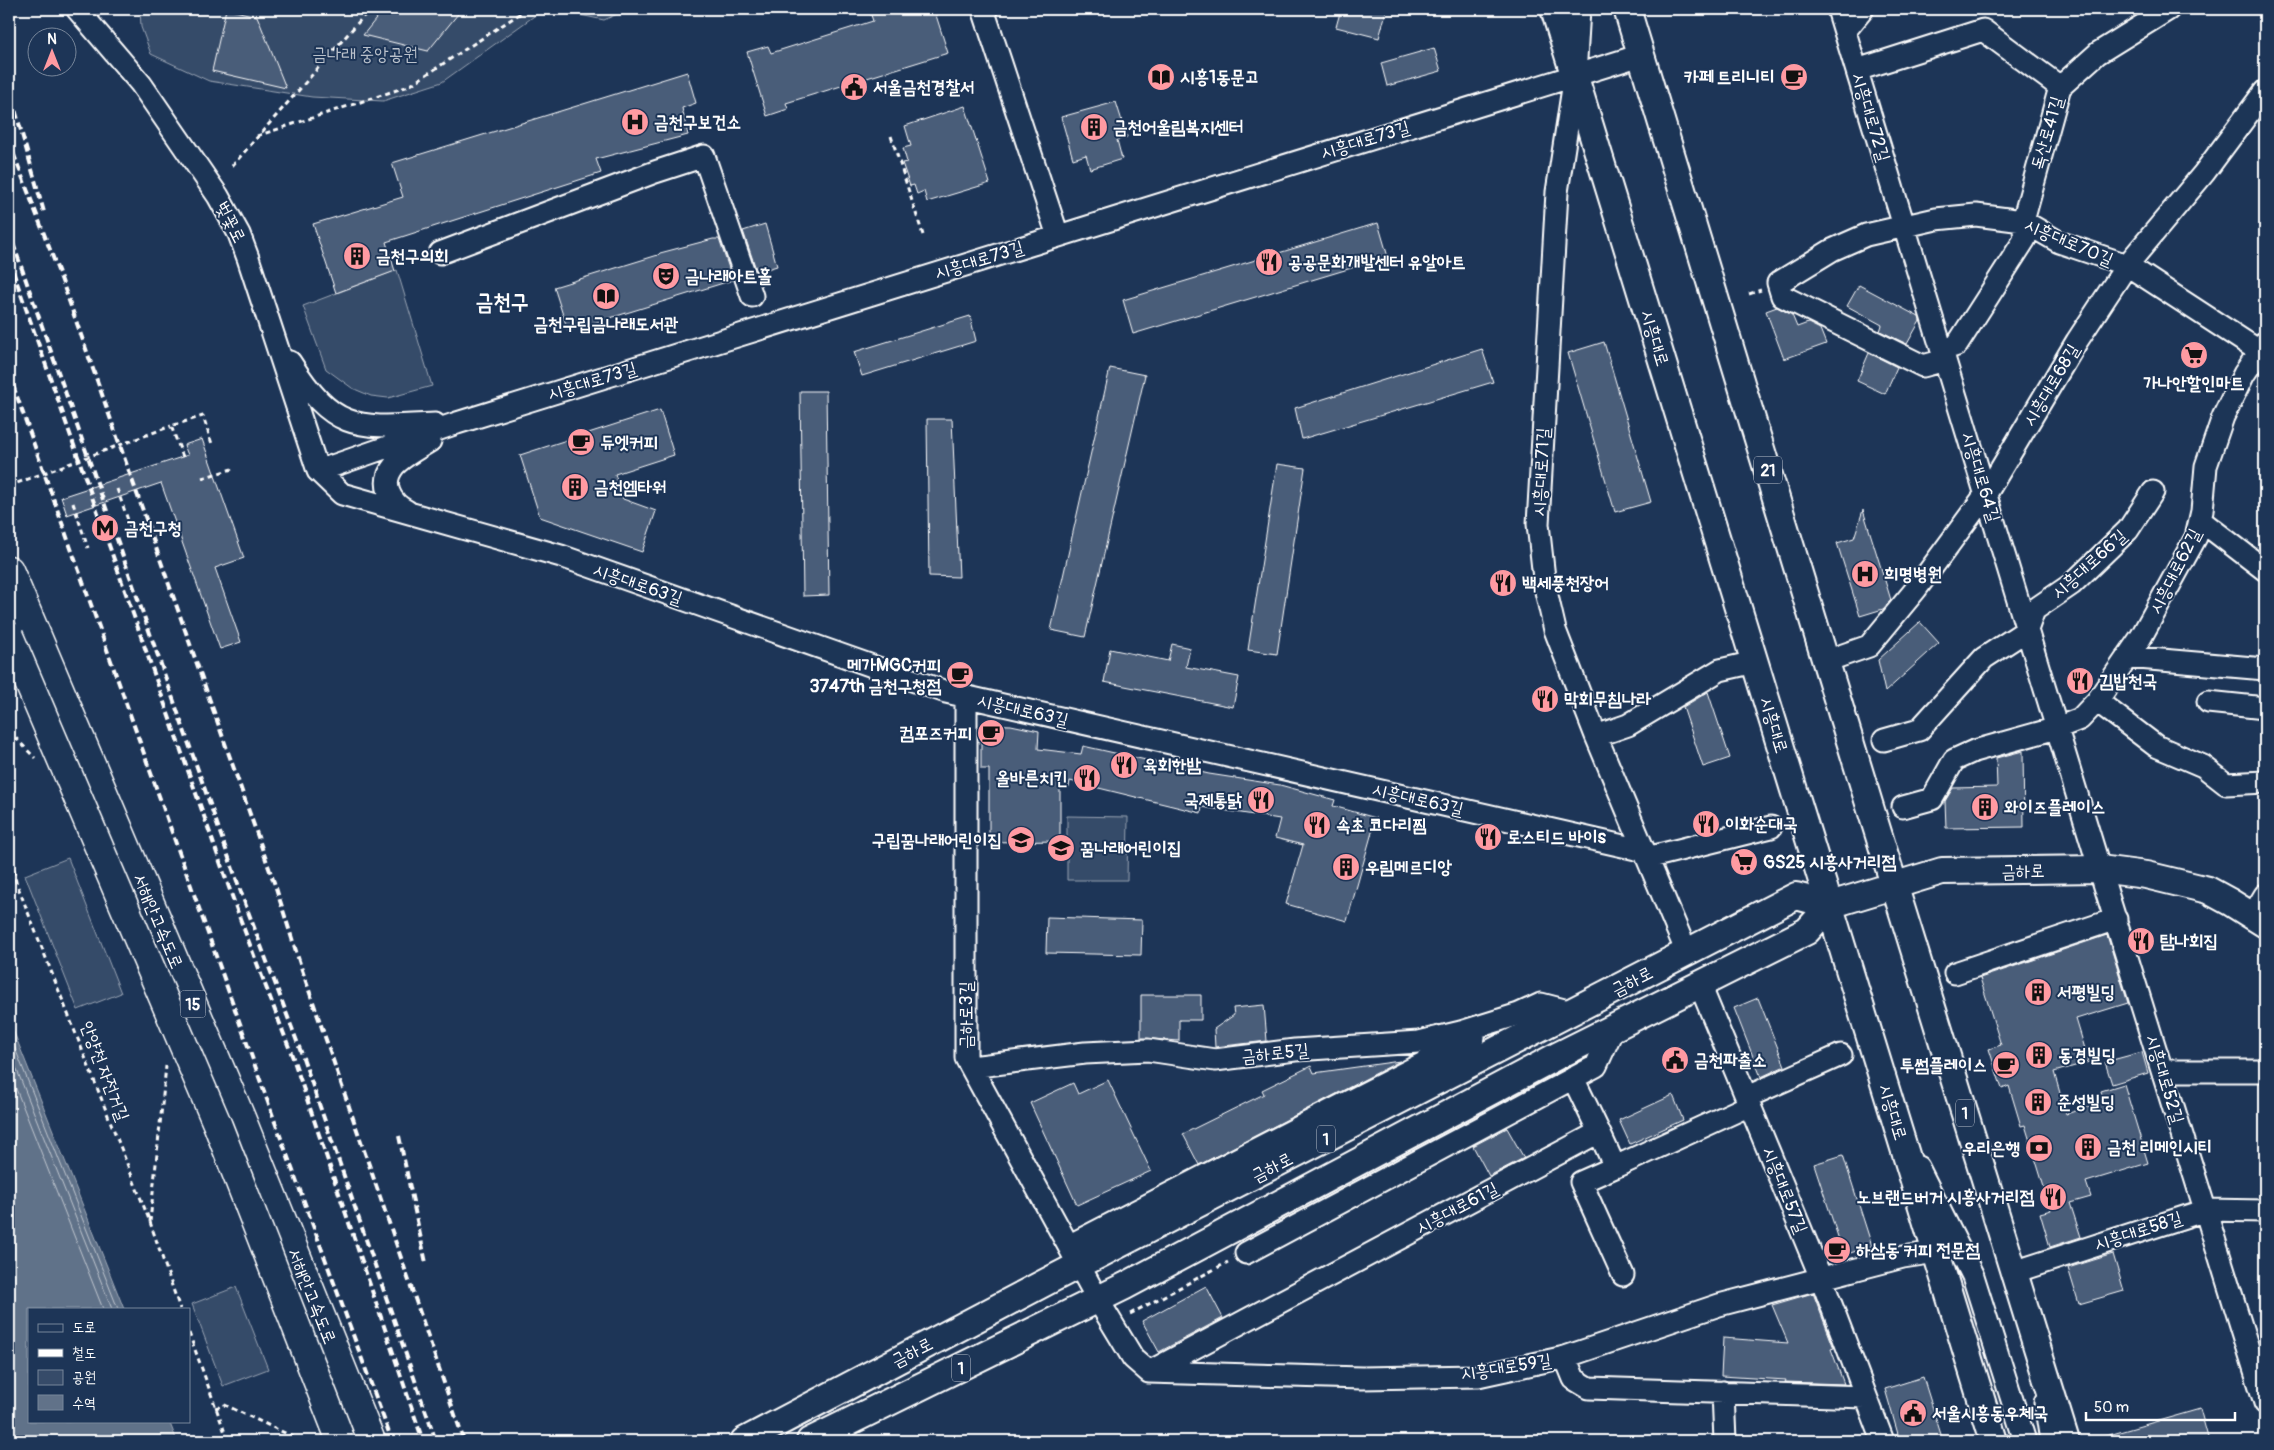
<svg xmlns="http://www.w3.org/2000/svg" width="2274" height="1450" viewBox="0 0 2274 1450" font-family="Pangolin,'Poor Story',sans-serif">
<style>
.green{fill:#364b69;stroke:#9aa5b4}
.water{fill:#617289;stroke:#a0aab8}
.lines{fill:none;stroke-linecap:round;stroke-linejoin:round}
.shore{stroke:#c0c7d0;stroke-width:1}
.building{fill:#4a5d79;stroke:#fff}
.minor-casing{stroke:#fff;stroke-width:25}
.major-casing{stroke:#fff;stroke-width:30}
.highway-casing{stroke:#fff;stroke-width:31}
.path{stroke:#fff;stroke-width:3;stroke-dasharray:5 4;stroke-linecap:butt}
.minor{stroke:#1d3557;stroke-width:21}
.major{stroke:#1d3557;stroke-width:26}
.highway{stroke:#1d3557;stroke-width:28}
.rail{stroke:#fff;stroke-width:4;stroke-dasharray:8 4;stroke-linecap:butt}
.highway-bridge-casing{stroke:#fff;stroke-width:31;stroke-linecap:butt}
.path-bridge{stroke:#fff;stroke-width:3;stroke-dasharray:5 4;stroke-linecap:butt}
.highway-bridge{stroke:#1d3557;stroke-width:28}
.labels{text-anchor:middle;stroke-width:4;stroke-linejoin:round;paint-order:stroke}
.shield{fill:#1d3557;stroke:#bbc2cd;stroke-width:1}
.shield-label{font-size:16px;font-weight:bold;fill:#fff}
.park-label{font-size:18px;fill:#b9c0ca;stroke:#1d3557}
.poi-label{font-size:18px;font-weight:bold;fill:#fff;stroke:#1d3557;text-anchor:start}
.street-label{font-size:18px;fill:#fff;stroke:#1d3557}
.district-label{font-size:22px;font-weight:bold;fill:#fff;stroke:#1d3557}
</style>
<rect width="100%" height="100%" fill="#1d3557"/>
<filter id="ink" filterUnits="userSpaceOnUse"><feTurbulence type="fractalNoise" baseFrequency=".02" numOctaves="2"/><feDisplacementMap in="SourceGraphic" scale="10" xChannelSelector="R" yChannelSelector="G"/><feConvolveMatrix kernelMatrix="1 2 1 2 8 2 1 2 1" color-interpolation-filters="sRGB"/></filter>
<g filter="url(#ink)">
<path class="green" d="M140,9H544L442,82L383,101L312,97L209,81L151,54L141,27Z
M551,9H635L626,10L604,20Z
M397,270L432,386L388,398L371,396L352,388L326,369L303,306Z
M1067,816L1128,817L1127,880H1067Z
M68,858L121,993L78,1010L25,875Z
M236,1287L268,1369L223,1386L192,1304Z"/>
<path class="water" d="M9,1020L124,1309H29V1421H169L177,1441H9Z"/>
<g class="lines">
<path class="shore" d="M9,1033L118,1309
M9,1050L112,1309
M9,1071L103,1309"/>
</g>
<path class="building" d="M226,9L257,16L286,88L212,71Z
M384,9H462L428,51L363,35Z
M869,9H934L948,53L786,103L788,109L767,116L747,52L768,46L771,53L873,21Z
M1341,9H1387L1379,38L1336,27Z
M1434,48L1441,71L1387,86L1381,63Z
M687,72L696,103L682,108L688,135L596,159L601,173L386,242L395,271L336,293L313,224L403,197L392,163Z
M1116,102L1127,137L1117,140L1122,159L1090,169L1086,155L1073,159L1061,117Z
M965,106L990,183L927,202L924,191L917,194L914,185L910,186L902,163L907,162L903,148L911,146L905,126Z
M1378,223L1388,257L1133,334L1123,300Z
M765,224L777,266L757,272L743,231Z
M713,239H719L733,280L568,331L554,287L658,255L660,253Z
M1859,285L1919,317L1920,321L1907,344L1880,331L1882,325L1847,306Z
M1777,307L1792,315L1797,327L1808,323L1820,329L1826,344L1784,359L1766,311Z
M970,316L976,341L862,376L854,352Z
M1604,342L1651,502L1615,512L1568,353Z
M1482,349L1493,382L1302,439L1295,408Z
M1869,353L1897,367L1885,394L1857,381Z
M1110,368L1145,375L1085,637L1051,630Z
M800,391H826L829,595L803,596Z
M660,410L674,455L615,474L623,499L656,511L642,552L540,517L520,455Z
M927,419H952L959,577L929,576Z
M202,439L244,558L215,568L241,642L220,649L161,483L67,515L61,497L188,455L184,445Z
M1277,464L1305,468L1277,654L1248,650Z
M1863,510L1891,600L1883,609L1860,616L1837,543L1854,538Z
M1920,622L1939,643L1885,692L1878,660Z
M1172,644L1190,648L1186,667L1239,677L1233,707L1104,682L1110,649L1168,661Z
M1708,692L1730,758L1703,767L1683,707Z
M981,724L1011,725L1039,731L1038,749L1081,754L1083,746L1209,774L1280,785L1335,800L1333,806L1376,818L1347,921L1286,904L1303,845L1275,838L1280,819L1202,807L1201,813L1070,781L1069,787L1060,786V841L989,842V769H981Z
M2023,751L2024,827L1946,828L1945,801L1953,788L1997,787L1996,758Z
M1047,917L1142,920L1141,955L1046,953Z
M2107,935L2128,1003L2076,1019L2089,1062L2054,1072L2066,1114L2104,1102L2101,1091L2124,1084L2148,1163L2086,1182L2091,1197L2070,1203L2081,1237L2050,1247L2040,1213L2051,1210L2025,1125L2021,1126L2009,1086L2002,1089L1989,1049L2001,1045L1980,978Z
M1141,995H1201V1020H1179V1041L1141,1038Z
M1758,998L1785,1066L1761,1077L1734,1008Z
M1264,1005L1267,1041L1215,1047L1214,1029L1234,1015L1233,1008Z
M2142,1052L2148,1073L2112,1084L2105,1062Z
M1400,1061L1199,1165L1183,1134L1264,1094L1262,1090L1311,1066L1314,1073Z
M1108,1080L1151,1171L1077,1205L1030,1103L1073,1083L1078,1094Z
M1673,1095L1683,1120L1630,1144L1619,1120Z
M1507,1128L1524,1158L1489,1176L1473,1146Z
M1843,1155L1872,1246L1844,1255L1814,1164Z
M2113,1254L2124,1291L2079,1304L2068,1268Z
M1206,1286L1223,1318L1159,1352L1142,1321Z
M1813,1293L1834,1348L1831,1349L1844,1384L1785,1382L1786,1380L1721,1376L1723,1338L1788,1343L1772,1305Z
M1923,1377L1943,1441H1900L1885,1389Z
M2200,1409L2209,1441H2103L2102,1437Z"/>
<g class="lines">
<g class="minor-casing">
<path id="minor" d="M77,9L141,84L218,196L239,234L248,258L318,471L342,494L561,556L946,692L1645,851
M983,9L1058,236
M1579,9L1575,75L1557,192L1538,524L1545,587L1555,630L1596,736L1687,953
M1838,9L2107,893L2265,1403
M1845,31L1863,9
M1857,70L1983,30L2060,87
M440,253L655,172L704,156L752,296
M1942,350L1957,345L2025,239L2023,221L2060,87L2098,53L2169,9
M1945,360L1923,366L1782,296L1778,283L1832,250L1866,235L1936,219L1976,215L2023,221L2059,242L2127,265L2259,351
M290,362C335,433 357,428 435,424
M318,471L457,423L1641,55
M407,511C390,503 380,483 394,466C403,456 419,448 430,441
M2200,520L2265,570
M2127,657L2265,669
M1826,661L1869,646L1916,589L1986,494L2077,341L2127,265L2204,173L2265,91
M966,697V1058L1098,1300L1133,1358L1149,1372L1362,1378L1478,1376L1565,1357L1719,1305L1903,1257L1936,1252
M2097,701L2156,746L2203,766L2226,784L2265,782
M2208,702L2265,708
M1596,736L1628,725L1720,670L1755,662
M1884,740L1919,730L1984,658L2027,630L2034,610L2072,584L2128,530L2153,492
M1903,807L1932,799L1954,760L1974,751L2057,728L2080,719L2097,701L2141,637L2196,537L2202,511L2206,466L2223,417L2244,374L2265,343
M1647,858L1771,827
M2253,915L2265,895
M1955,973L2116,919
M1700,985L1821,1278L1883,1441
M971,1067L1085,1053L1148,1050L1215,1060L1295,1050L1419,1042L1461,1032L1519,1014L1541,1004L1572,1012
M2163,1071H2265
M1573,1078L1599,1132
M1747,1097L1841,1055
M1615,1167L1581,1182L1623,1275
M1918,1167L1973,1276L2025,1441
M1070,1245L1474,1037
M1246,1253L1596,1066L1613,1029
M2014,1272L2206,1210L2265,1211
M1565,1357L1574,1379L1589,1388L1865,1397
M1149,1372L1599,1132L1615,1167L1750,1105
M1723,1392L1725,1441
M2045,1402L2051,1441"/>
</g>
<g class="major-casing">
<path id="major" d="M1554,9L1994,1441
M1627,9L1871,810L2066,1441
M744,1441L1048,1281L1796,896L1830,905
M810,1441L1125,1286L1557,1056L1807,931L1830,905L1942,871L2100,869L2146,875L2208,890L2230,902L2265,924"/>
</g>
<g class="highway-casing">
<path id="highway" d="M9,570L241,1118L371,1441"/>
</g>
<path class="path" d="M257,136L409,86L527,9
M891,136L923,235
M232,166L370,9
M1749,294L1761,290
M183,457L171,426L203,416L212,444
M202,478L232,469
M117,489L133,534
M73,503L88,548
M9,731L35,758
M9,843L16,882L150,1222L180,1309
M150,1222L166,1066
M1130,1314L1228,1262
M189,1333L228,1441
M215,1408L225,1405L302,1441"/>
<use href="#minor" class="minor"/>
<use href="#major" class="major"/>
<use href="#highway" class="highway"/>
<path class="rail" d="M9,88L44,212
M9,142L62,281L276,888L301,967L464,1441
M9,232L243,898L301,1052L436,1441
M9,260L239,916L293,1058L423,1441
M9,374L275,1122L392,1441
M399,1136L426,1263"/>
<g class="highway-bridge-casing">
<path id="highway-bridge" d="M9,636L218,1126L341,1441"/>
</g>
<path class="path-bridge" d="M9,486L171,426"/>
<use href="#highway-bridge" class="highway-bridge"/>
</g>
</g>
<defs>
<g id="library-disc" transform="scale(1.4375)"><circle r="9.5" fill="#ff9aa2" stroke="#1d3557"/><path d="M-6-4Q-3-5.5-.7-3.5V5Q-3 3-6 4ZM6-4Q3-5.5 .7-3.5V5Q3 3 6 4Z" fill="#111"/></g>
<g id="cafe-disc" transform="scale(1.4375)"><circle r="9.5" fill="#ff9aa2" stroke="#1d3557"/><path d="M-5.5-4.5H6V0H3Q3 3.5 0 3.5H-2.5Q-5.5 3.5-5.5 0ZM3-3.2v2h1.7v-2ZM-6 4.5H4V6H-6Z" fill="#111"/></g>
<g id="civic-disc" transform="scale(1.4375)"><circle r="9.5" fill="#ff9aa2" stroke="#1d3557"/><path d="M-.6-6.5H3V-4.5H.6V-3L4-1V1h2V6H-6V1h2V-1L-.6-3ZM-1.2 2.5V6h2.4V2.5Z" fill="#111"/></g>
<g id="hospital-disc" transform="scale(1.4375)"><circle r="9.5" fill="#ff9aa2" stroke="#1d3557"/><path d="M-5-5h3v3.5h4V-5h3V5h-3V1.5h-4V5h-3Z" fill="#111"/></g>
<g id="building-disc" transform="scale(1.4375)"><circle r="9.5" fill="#ff9aa2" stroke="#1d3557"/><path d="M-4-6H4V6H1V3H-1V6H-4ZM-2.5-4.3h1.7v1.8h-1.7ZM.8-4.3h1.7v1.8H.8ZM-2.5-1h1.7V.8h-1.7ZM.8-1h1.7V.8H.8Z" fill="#111"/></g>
<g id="restaurant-disc" transform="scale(1.4375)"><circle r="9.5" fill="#ff9aa2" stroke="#1d3557"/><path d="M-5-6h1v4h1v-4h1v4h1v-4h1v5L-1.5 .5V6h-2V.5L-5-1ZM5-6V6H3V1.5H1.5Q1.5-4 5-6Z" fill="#111"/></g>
<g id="theatre-disc" transform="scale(1.4375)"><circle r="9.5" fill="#ff9aa2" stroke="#1d3557"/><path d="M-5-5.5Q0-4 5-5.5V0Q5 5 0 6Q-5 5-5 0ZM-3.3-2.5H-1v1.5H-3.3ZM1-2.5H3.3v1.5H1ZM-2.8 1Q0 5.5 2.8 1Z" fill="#111"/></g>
<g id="supermarket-disc" transform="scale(1.4375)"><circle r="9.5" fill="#ff9aa2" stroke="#1d3557"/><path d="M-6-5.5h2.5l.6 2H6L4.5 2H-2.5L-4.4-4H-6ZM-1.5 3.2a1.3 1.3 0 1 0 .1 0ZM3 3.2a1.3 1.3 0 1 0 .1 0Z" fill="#111"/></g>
<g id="metro-disc" transform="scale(1.4375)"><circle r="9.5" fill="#ff9aa2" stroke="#1d3557"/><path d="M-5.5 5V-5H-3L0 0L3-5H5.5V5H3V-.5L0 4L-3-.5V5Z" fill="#111"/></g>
<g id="school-disc" transform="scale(1.4375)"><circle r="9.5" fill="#ff9aa2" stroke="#1d3557"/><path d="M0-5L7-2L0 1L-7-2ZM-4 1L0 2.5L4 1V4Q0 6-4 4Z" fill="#111"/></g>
<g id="bank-disc" transform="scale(1.4375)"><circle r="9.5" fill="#ff9aa2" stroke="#1d3557"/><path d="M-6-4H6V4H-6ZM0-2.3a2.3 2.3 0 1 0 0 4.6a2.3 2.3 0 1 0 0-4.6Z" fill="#111"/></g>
</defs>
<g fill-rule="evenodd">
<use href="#library-disc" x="1161" y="77"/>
<use href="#cafe-disc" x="1794" y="77"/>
<use href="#civic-disc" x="854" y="87"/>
<use href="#hospital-disc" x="635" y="122"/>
<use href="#building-disc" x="1094" y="127"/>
<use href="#building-disc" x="357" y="256"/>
<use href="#restaurant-disc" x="1269" y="262"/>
<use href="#theatre-disc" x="666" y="276"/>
<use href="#library-disc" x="606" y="296"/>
<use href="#supermarket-disc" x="2194" y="355"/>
<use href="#cafe-disc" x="581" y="442"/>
<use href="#building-disc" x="575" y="487"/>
<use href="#metro-disc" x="105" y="528"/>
<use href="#hospital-disc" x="1865" y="574"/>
<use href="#restaurant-disc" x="1503" y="583"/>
<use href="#cafe-disc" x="960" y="675"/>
<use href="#restaurant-disc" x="2080" y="681"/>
<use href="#restaurant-disc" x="1545" y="699"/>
<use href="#cafe-disc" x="991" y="733"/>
<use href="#restaurant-disc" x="1124" y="765"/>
<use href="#restaurant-disc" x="1087" y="778"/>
<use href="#restaurant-disc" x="1261" y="800"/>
<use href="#building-disc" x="1985" y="807"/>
<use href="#restaurant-disc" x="1706" y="824"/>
<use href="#restaurant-disc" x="1317" y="825"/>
<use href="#restaurant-disc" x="1488" y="837"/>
<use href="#school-disc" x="1021" y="840"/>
<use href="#school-disc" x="1061" y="848"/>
<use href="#supermarket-disc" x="1744" y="862"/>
<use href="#building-disc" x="1346" y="867"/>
<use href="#restaurant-disc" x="2141" y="941"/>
<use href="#building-disc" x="2038" y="992"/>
<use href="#building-disc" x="2039" y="1055"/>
<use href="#civic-disc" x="1675" y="1060"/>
<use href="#cafe-disc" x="2006" y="1065"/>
<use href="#building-disc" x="2038" y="1102"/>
<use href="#building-disc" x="2088" y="1147"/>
<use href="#bank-disc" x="2039" y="1148"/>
<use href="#restaurant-disc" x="2053" y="1197"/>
<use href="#cafe-disc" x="1837" y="1250"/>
<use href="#civic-disc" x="1913" y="1413"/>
</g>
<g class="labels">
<g class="shield">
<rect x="1754" y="456.5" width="28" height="27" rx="4"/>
<rect x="180.5" y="990.5" width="25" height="27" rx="4"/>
<rect x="1956" y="1099.5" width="18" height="27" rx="4"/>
<rect x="1317" y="1125.5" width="18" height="27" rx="4"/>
<rect x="952" y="1354.5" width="18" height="27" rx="4"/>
</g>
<g class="shield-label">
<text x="1768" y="476">21</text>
<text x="193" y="1010">15</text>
<text x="1965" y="1119">1</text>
<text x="1326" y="1145">1</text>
<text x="961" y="1374">1</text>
</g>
<g class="park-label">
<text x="365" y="60">금나래 중앙공원</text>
</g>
<g class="poi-label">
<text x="1180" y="83">시흥1동문고</text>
<text x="1775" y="83" text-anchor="end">카페 트리니티</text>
<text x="873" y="93">서울금천경찰서</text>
<text x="654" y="128">금천구보건소</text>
<text x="1113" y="133">금천어울림복지센터</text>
<text x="376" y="262">금천구의회</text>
<text x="1288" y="268">공공문화개발센터 유알아트</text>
<text x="685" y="282">금나래아트홀</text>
<text x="606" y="330" text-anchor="middle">금천구립금나래도서관</text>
<text x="2194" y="389" text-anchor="middle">가나안할인마트</text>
<text x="600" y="448">듀엣커피</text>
<text x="594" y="493">금천엠타워</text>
<text x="124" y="534">금천구청</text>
<text x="1884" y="580">희명병원</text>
<text x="1522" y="589">백세풍천장어</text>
<text x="941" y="671" text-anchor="end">메가MGC커피<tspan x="941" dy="21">3747th 금천구청점</tspan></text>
<text x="2099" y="687">김밥천국</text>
<text x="1564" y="705">막회무침나라</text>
<text x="972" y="739" text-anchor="end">컴포즈커피</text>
<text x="1143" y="771">육회한밤</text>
<text x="1068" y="784" text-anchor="end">올바른치킨</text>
<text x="1242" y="806" text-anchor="end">국제통닭</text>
<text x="2004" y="813">와이즈플레이스</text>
<text x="1725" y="830">이화순대국</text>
<text x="1336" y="831">속초 코다리찜</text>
<text x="1507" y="843">로스티드 바이s</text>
<text x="1002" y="846" text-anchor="end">구립꿈나래어린이집</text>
<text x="1080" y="854">꿈나래어린이집</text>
<text x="1763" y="868">GS25 시흥사거리점</text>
<text x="1365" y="873">우림메르디앙</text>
<text x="2160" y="947">탐나회집</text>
<text x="2057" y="998">서평빌딩</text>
<text x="2058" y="1061">동경빌딩</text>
<text x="1694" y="1066">금천파출소</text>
<text x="1987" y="1071" text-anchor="end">투썸플레이스</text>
<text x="2057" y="1108">준성빌딩</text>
<text x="2107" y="1153">금천 리메인시티</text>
<text x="2020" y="1154" text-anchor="end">우리은행</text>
<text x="2034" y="1203" text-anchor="end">노브랜드버거 시흥사거리점</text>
<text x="1856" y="1256">하삼동 커피 전문점</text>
<text x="1932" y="1419">서울시흥동우체국</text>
</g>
<g class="street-label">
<text transform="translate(1871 117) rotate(73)" y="6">시흥대로72길</text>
<text transform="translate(2047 133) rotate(-74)" y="6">독산로41길</text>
<text transform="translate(1365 140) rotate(-17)" y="6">시흥대로73길</text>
<text transform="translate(231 222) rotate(63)" y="6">벚꽃로</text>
<text transform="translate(2069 242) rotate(23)" y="6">시흥대로70길</text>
<text transform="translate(979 260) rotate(-17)" y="6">시흥대로73길</text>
<text transform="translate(1655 338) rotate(73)" y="6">시흥대로</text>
<text transform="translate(592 381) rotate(-17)" y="6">시흥대로73길</text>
<text transform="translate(2051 385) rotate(-59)" y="6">시흥대로68길</text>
<text transform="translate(1541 472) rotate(-87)" y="6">시흥대로71길</text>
<text transform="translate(1981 477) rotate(73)" y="6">시흥대로64길</text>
<text transform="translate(2089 564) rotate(-42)" y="6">시흥대로66길</text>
<text transform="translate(2175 571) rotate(-63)" y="6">시흥대로62길</text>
<text transform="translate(638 584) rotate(19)" y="6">시흥대로63길</text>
<text transform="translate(1023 710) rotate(13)" y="6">시흥대로63길</text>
<text transform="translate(1774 725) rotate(73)" y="6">시흥대로</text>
<text transform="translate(1418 799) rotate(13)" y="6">시흥대로63길</text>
<text transform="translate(2023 871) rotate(-1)" y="6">금하로</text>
<text transform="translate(158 921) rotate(67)" y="6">서해안고속도로</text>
<text transform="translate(1632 981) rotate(-27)" y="6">금하로</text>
<text transform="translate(966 1015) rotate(-90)" y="6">금하로3길</text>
<text transform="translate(1275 1053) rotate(-6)" y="6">금하로5길</text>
<text transform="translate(105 1071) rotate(69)" y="6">안양천 자전거길</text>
<text transform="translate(2165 1079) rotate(73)" y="6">시흥대로52길</text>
<text transform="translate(1893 1112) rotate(73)" y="6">시흥대로</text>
<text transform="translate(1272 1167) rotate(-27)" y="6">금하로</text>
<text transform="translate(1785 1190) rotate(68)" y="6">시흥대로57길</text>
<text transform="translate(1457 1208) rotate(-28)" y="6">시흥대로61길</text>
<text transform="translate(2138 1231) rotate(-18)" y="6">시흥대로58길</text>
<text transform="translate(312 1296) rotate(68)" y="6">서해안고속도로</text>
<text transform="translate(912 1352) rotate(-27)" y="6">금하로</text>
<text transform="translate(1506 1367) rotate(-9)" y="6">시흥대로59길</text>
</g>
<g class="district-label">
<text x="502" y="309">금천구</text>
</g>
</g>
<rect width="2274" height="1450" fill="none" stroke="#1d3557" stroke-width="30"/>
<rect x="15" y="15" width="2244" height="1420" fill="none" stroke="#fff" stroke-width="2" filter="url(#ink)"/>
<rect x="28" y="1308" width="162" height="115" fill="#1d3557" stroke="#77869a"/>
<rect x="38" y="1324" width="25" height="8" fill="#1d3557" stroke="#77869a"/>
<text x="72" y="1332" font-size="15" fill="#ffffff">도로</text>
<rect x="38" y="1349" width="25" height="8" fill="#ffffff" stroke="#77869a"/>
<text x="72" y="1358" font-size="15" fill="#ffffff">철도</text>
<rect x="38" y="1370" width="25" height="15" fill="#364b69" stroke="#77869a"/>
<text x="72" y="1382" font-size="15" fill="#ffffff">공원</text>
<rect x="38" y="1395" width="25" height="15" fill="#617289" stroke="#77869a"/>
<text x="72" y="1408" font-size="15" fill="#ffffff">수역</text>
<g transform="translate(52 52)"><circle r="24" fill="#1d3557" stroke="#77869a"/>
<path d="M0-4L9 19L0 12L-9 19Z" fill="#ff9aa2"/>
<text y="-8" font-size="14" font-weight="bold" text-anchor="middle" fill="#ffffff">N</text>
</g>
<path d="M2086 1412v8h149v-8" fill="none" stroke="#ffffff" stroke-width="2.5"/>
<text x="2094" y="1412" font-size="15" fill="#ffffff" stroke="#1d3557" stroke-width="4" paint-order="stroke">50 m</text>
</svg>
